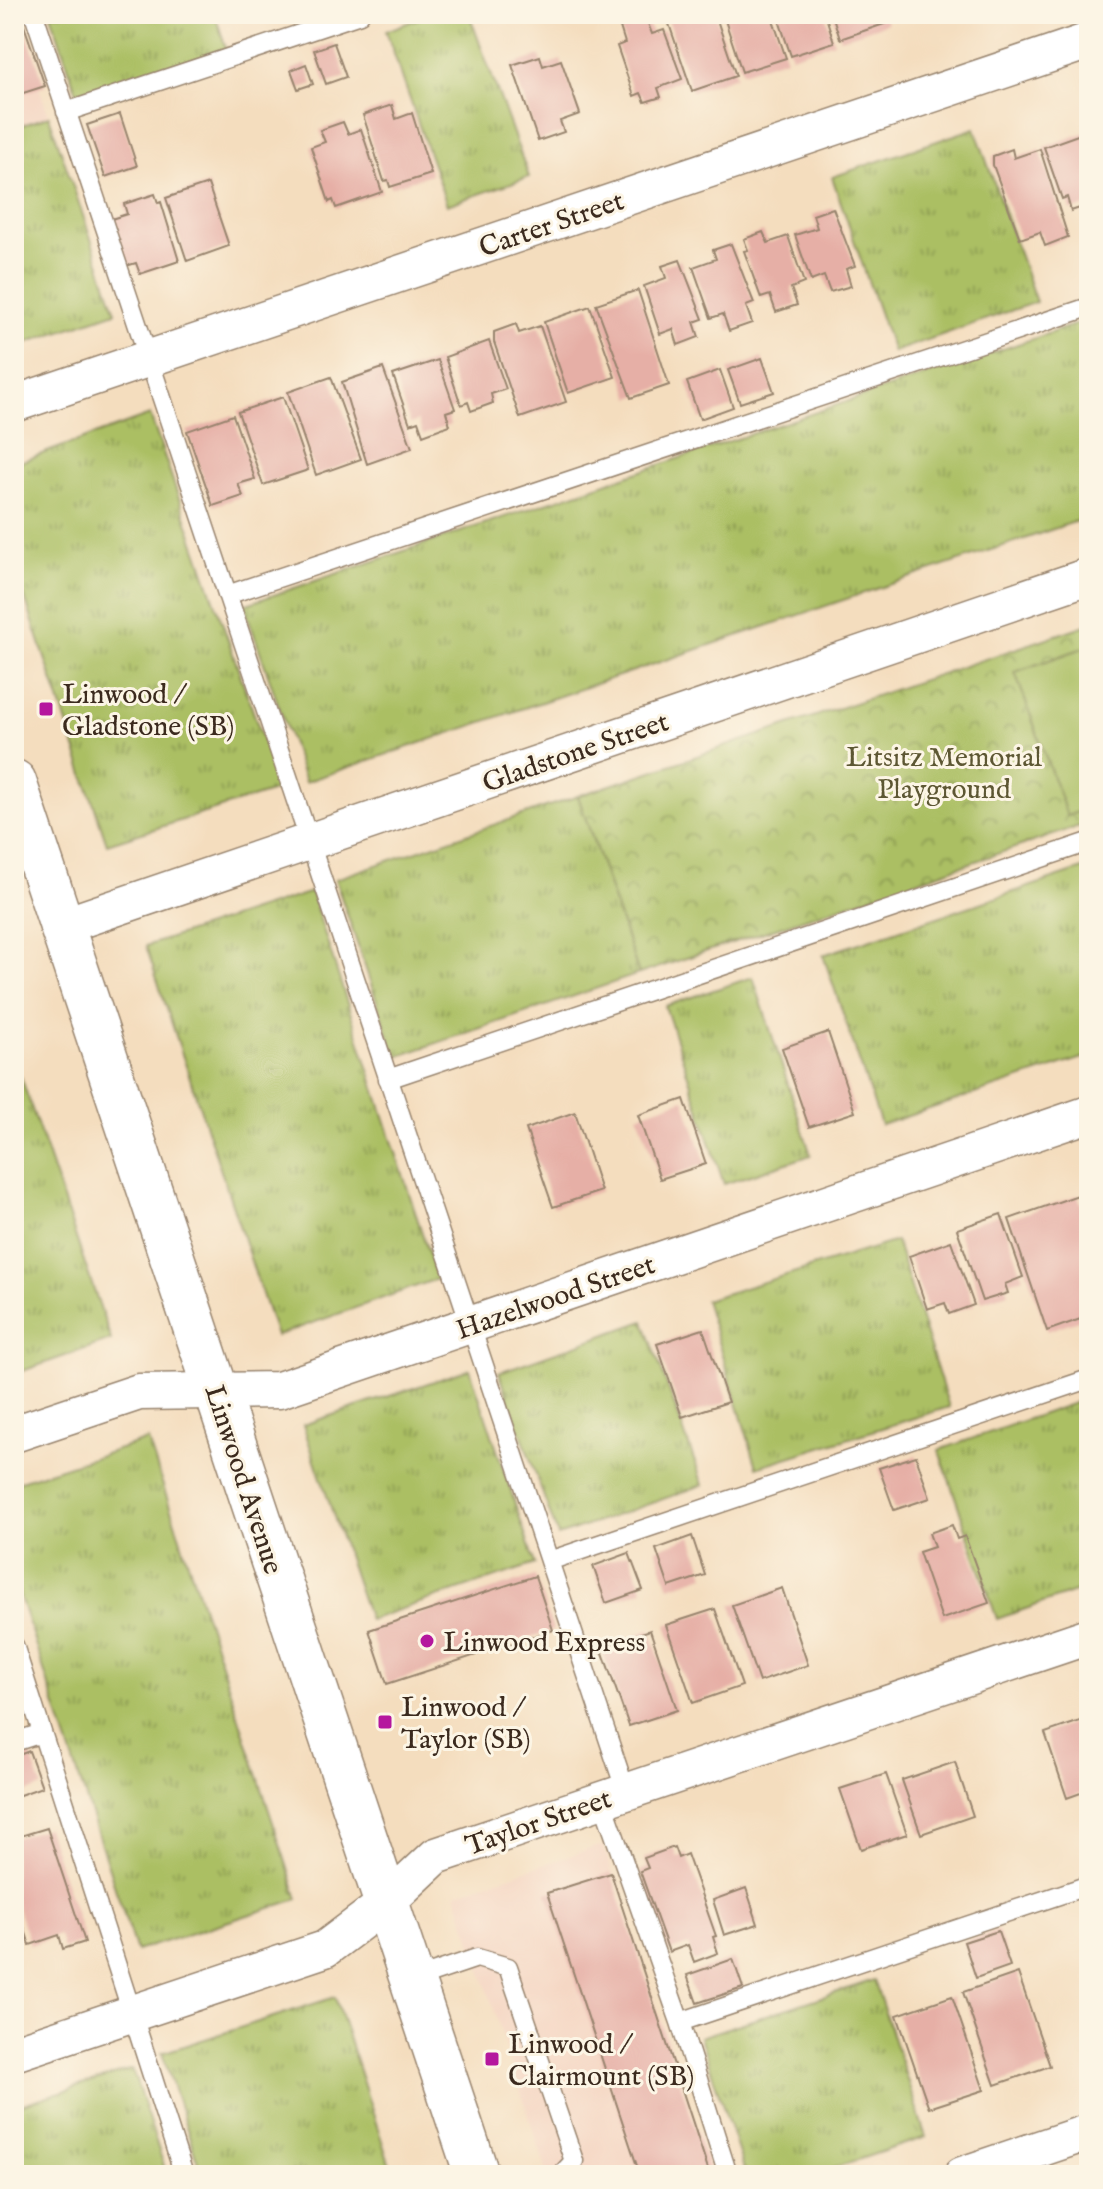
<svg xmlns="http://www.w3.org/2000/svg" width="1103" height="2189" viewBox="0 0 1103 2189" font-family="'IM FELL English',serif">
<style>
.built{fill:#f4d3c0}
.grass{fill:url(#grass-tufts);stroke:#737440;stroke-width:2}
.park{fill:url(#park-crowns);stroke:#737440;stroke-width:2}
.pitch{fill:#abbf63;stroke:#737440;stroke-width:2}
.building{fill:#e6afa6}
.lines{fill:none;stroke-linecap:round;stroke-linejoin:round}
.service-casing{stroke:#98846e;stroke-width:21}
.minor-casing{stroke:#98846e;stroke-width:39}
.tertiary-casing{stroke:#98846e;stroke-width:47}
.service{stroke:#fff;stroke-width:18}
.minor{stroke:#fff;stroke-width:36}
.tertiary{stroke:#fff;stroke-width:44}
.poi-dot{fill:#b5179e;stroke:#fcf5e5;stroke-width:3}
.labels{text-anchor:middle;stroke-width:6;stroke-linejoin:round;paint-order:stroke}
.street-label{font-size:28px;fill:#3b2a1e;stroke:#fcf5e5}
.poi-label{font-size:28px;fill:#3b2a1e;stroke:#fcf5e5;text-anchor:start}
.park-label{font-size:28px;fill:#5d5733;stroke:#fcf5e5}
</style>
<defs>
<pattern id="grass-tufts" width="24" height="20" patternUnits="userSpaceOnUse" patternTransform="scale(2)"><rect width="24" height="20" fill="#abbf63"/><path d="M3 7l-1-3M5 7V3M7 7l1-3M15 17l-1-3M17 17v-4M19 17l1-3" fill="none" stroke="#8c9b51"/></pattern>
<pattern id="park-crowns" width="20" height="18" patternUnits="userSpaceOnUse" patternTransform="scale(2)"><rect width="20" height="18" fill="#abbf63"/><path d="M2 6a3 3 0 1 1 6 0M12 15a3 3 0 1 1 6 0" fill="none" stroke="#8c9b51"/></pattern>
</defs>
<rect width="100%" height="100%" fill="#fcf5e5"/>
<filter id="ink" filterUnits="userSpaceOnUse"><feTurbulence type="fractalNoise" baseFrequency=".0125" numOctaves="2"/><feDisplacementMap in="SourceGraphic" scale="16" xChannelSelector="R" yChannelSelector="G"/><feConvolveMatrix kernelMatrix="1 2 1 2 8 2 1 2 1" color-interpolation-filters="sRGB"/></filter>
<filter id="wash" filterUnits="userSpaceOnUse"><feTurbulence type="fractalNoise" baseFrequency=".006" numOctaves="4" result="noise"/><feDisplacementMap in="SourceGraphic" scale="32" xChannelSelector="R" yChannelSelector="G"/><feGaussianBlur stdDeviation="1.8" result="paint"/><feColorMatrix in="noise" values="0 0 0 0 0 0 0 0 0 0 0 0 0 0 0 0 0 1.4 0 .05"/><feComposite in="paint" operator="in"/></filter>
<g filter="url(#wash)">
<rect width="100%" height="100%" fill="#f4ddbe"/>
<path class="built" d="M14,14L49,116L14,128Z
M603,1845L713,2175H548L456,1893Z"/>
<path class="grass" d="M51,14H215L227,52L79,100Z
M430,14H469L529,177L447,205L386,31Z
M49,116L116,312L14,347V128Z
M975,128L1036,302L893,352L832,177Z
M1089,320V517L305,782L244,605Z
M150,415L280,789L107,844L14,565V464Z
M578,796L639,974L396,1057L335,879Z
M1089,867V1056L881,1125L823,955Z
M311,892L437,1279L276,1336L146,946Z
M753,977L811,1155L724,1184L665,1006Z
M21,1077L111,1340L14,1374V1080Z
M896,1241L949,1407L757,1467L705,1300Z
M644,1321L703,1485L558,1536L499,1372Z
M470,1369L535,1564L369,1620L303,1425Z
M1089,1398V1587L997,1619L939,1450Z
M148,1440L298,1899L136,1951L14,1579V1483Z
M874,1980L926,2137L812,2175H746L700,2037Z
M335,1997L393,2175H202L162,2053Z
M132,2069L167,2175H14V2107Z"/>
<path class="park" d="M1089,624V823L639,974L578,796Z"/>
<path class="pitch" d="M1089,646V808L1067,816L1015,672Z"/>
<g id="blocks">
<path class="building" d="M14,14H20L45,86L14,96Z
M715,14L736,76L692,91L668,21L685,14Z
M723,14H771L786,58L742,72Z
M777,14H825L834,42L791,56Z
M832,14H884L887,23L840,39Z
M646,18L652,34L664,30L682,79L658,88L661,97L645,102L641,93L634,96L617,46L625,43L620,27Z
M334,43L346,77L326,84L314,50Z
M540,56L543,66L561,60L580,114L560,121L564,132L538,141L512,65Z
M306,64L313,84L298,89L291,70Z
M392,105L396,119L412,113L431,174L390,187L388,180L384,181L363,115Z
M120,114L137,166L105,177L87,125Z
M343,122L348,134L361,129L382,192L336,208L333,200L329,202L311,147L325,142L320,130Z
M1089,131V205L1071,211L1067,197L1062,199L1044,147Z
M1012,149L1014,158L1040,149L1068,237L1045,246L1040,232L1020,239L993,165V156Z
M208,184L229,246L187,261L166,198Z
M155,194L158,203L161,202L179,261L140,274L136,263L126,266L108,220L127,214L124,204Z
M833,208L855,266L846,269L851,286L830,292L824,276L811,281L795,235L817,228L813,215Z
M763,232L768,243L788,236L804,283L791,288L797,305L776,312L770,295L761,298L744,251L748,250L744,239Z
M731,244L754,303L746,306L752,323L729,331L723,314L711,318L693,267L716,259L713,250Z
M680,260L703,319L694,322L699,337L678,345L673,329L660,334L644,286L666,278L662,266Z
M638,290L669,385L631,398L596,304Z
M590,306L615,377L568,393L544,322Z
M516,324L519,333L540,326L566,402L520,418L494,342V332Z
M489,341L506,389L491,394L493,403L471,411L468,402L461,405L445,357Z
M762,358L774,392L740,403L728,370Z
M438,360L455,409L446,412L450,425L423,435L418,421L410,424L393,375Z
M383,368L412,448L367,464L342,382Z
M720,370L733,407L700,419L687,382Z
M331,377L361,459L316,475L288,392Z
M283,397L308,470L263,485L238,412Z
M233,415L255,479L238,484L243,496L213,506L187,431Z
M828,1032L855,1112L809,1127L782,1048Z
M684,1099L706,1164L660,1179L638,1115Z
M575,1112L601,1191L553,1207L526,1129Z
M1078,1195L1089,1227V1316L1047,1331L1009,1219Z
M1001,1214L1023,1277L1005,1284L1008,1293L982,1301L957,1229Z
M951,1241L974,1305L949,1314L945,1303L927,1309L909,1256Z
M703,1329L728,1402L682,1417L657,1344Z
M916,1456L930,1498L894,1510L879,1468Z
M952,1525L957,1539L965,1536L989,1603L942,1619L919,1552L934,1547L929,1533Z
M692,1536L705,1575L669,1587L656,1549Z
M629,1553L643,1590L606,1603L593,1566Z
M535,1576L553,1630L387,1684L369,1630Z
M782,1588L808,1665L759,1682L732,1605Z
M715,1609L742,1686L693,1703L666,1625Z
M650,1630L677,1710L629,1726L601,1647Z
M14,1691L24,1720L14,1723Z
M1089,1718V1790L1067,1798L1045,1733Z
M29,1751L42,1787L14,1797V1757Z
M955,1762L973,1816L921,1834L902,1780Z
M886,1774L907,1834L861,1849L840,1789Z
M47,1828L85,1942L63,1949L59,1935L30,1945L14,1897V1838Z
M674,1847L678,1858L687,1854L716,1936L713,1937L718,1953L694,1962L688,1945L669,1952L640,1871L648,1868L644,1858Z
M611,1873L710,2175H640L547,1893Z
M746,1888L758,1924L724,1935L713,1900Z
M998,1931L1010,1966L976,1978L964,1942Z
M733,1959L743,1988L697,2003L687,1975Z
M1018,1973L1050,2066L995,2085L963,1992Z
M952,1996L984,2090L929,2108L897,2015Z"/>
</g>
</g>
<g filter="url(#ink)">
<use href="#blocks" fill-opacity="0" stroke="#98846e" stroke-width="2"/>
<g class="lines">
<g class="service-casing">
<path id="service" d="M34,14L626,1792
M66,112L360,14
M227,595L1089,307
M388,1079L1089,842
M549,1561L1089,1379
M14,1645L184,2175
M14,1742L42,1733
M602,1800L680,2022L728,2175
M412,1980L477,1958L508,1967L574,2161L561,2175
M680,2022L1089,1885"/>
</g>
<g class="minor-casing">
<path id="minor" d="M14,404L1089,41
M62,926L1089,576
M14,1434L139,1392L279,1390L1089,1114
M14,2053L325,1949L386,1903L436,1856L1089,1636
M962,2175L1089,2132"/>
</g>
<g class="tertiary-casing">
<path id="tertiary" d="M14,782L477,2175"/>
</g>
<use href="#service" class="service"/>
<use href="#minor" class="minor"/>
<use href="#tertiary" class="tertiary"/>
</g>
</g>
<g class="poi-dot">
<rect x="38" y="701" width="16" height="16" rx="4"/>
<circle cx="427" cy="1641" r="8"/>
<rect x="377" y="1714" width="16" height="16" rx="4"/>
<rect x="484" y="2051" width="16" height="16" rx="4"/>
</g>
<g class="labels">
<g class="street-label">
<text transform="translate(551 223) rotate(-19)" y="10">Carter Street</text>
<text transform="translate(575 751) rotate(-19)" y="10">Gladstone Street</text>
<text transform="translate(555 1296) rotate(-19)" y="10">Hazelwood Street</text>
<text transform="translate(245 1479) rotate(72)" y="10">Linwood Avenue</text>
<text transform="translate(538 1821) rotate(-19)" y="10">Taylor Street</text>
</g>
<g class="poi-label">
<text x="62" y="703">Linwood /<tspan x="62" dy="32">Gladstone (SB)</tspan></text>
<text x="443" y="1651">Linwood Express</text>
<text x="401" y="1716">Linwood /<tspan x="401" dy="32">Taylor (SB)</tspan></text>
<text x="508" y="2053">Linwood /<tspan x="508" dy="32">Clairmount (SB)</tspan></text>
</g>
<g class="park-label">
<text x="944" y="766">Litsitz Memorial<tspan x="944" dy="32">Playground</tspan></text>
</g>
</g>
<rect width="1103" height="2189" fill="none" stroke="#fcf5e5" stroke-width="48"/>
</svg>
